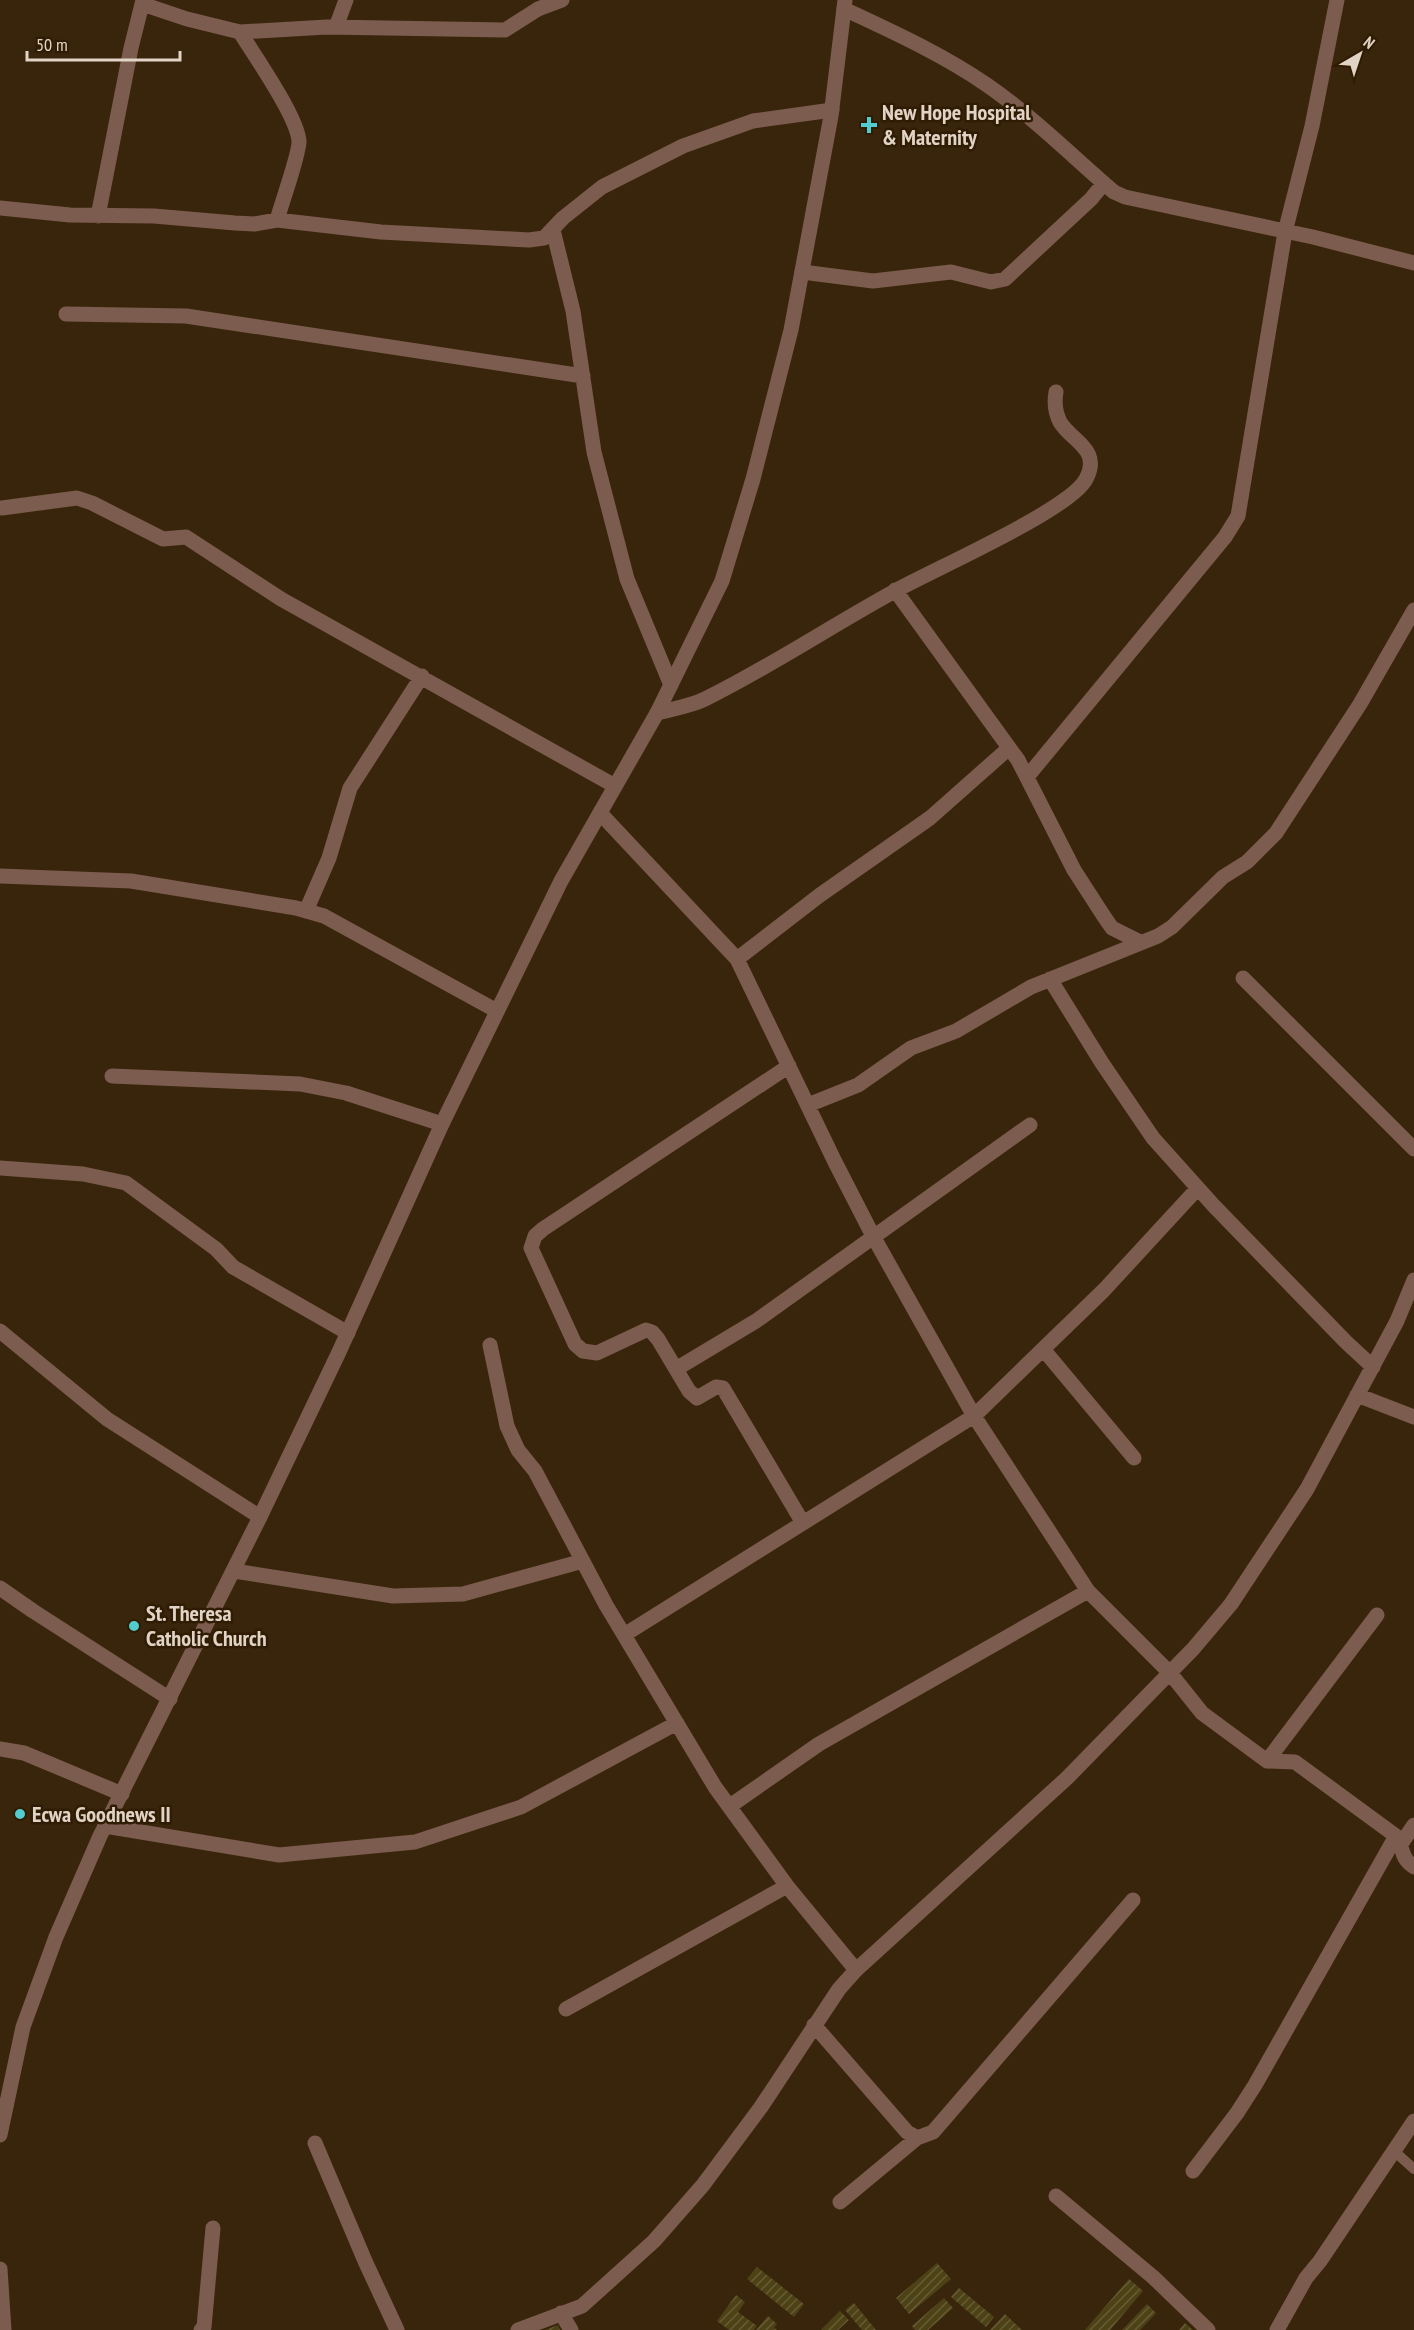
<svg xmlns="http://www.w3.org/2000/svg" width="1414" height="2330" viewBox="0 0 1414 2330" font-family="'PT Sans Narrow',sans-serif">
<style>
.building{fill:url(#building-hatch)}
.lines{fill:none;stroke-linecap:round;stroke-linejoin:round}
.service{stroke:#7c5c4e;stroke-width:10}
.minor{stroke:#7c5c4e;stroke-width:15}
.tertiary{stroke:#7c5c4e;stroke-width:15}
.poi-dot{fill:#52cdcf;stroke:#2f1c03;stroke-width:2}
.labels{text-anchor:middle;stroke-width:5;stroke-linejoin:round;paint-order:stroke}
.poi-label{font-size:22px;font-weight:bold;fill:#e1d4c6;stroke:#2f1c03;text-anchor:start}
</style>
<defs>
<pattern id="building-hatch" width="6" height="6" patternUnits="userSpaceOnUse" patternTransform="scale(1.5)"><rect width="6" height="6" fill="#4d4216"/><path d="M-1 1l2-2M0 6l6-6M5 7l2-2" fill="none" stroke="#665c36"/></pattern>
</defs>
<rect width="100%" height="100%" fill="#39250c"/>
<path class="building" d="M937,2263L951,2279L909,2314L896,2298Z
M757,2267L804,2304L794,2317L747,2279Z
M1129,2279L1143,2291L1110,2330H1085Z
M959,2288L994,2317L986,2327L951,2297Z
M736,2295L745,2302L738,2312L757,2326L754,2330H729L717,2321Z
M944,2298L953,2308L928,2330H915L912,2326Z
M854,2303L876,2330H862L845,2310Z
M1147,2304L1156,2313L1140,2330H1122Z
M840,2311L849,2320L838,2330H821Z
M1005,2314L1022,2330H990Z
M768,2316L777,2324L774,2328L777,2330H756Z
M1185,2323L1193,2330H1179Z
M558,2325L560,2330H545Z"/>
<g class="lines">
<path class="service" d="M1394,2151L1414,2169"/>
<path class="minor" d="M142,4L187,19L240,32L327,27L505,30L538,9L562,0
M844,9C893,32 942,54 987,85C1032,116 1072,156 1114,192L1125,197L1313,237L1414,263
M336,27L346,0
M240,32C254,55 297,116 299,141C300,152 281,205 277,220
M0,208L70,215L154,216L235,223L254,224L277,220L381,232L529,240L544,238L563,218L602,187L683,146L753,121L832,110
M98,216L131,48L143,0
M553,230L573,311L594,452L627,579L671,685
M802,272L873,281L951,272L991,282L1005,279L1091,199L1104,183
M66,314L186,316L583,376
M2,508L77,498L92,503L163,539L186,537L281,599L615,786
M895,590L1018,760L1074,870L1105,918L1112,928L1140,942
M657,713C672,709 691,706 705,699C770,667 831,626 895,591C932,570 1070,510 1086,479C1102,449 1071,441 1060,422C1055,412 1054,403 1056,392
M1027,777L1225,537L1238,516L1285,232L1312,126L1337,0
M600,813L737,959L835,1162L873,1236L974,1416L1088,1591L1170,1673L1202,1713L1267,1761L1295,1762L1396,1836C1405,1850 1399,1856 1414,1867
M0,876L131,881L296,908L324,916L497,1011
M306,911L329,858L350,788L422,676
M737,959L820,895L930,818L1009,748
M1243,978L1414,1149
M1050,979L1102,1063L1153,1138L1214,1206L1346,1342L1373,1367
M789,1066L543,1229L535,1236L531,1248L575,1344L583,1351L597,1353L646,1330L652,1332L658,1339L689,1391L697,1398L716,1387L723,1388L803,1523
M112,1076L300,1084L346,1093L442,1124
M808,1105L858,1085L911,1048L956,1031L1031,987L1158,936L1172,927L1223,877L1247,862L1276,833L1360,704L1414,610
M0,1168L83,1174L126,1183L216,1249L233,1267L348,1333
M0,1331L107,1419L260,1517
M490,1345L507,1426L518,1450L535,1471L606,1605L715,1787L787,1886L856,1970
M1043,1349L1134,1458
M676,1369L756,1321L1030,1125
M1357,1395L1414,1417
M234,1571L393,1596L463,1594L583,1561
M0,1588L33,1611L170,1699
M624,1635L974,1416L1104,1290L1198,1188
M0,1749L24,1753L122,1794
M1267,1761L1377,1615
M730,1806L819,1744L1088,1591
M105,1826L279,1855L415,1842L521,1807L677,1723
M1401,1844L1414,1825
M566,2009L787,1886
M814,2025L907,2132L917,2138L933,2132L1133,1900
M315,2143L365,2261L397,2330
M1193,2171L1237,2113L1255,2085L1396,1836
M1056,2196L1153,2277L1208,2330
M840,2202L917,2138
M561,2313L571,2330
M201,2330L204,2327L213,2228
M518,2330L582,2306L654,2241L703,2185L761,2107L839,1989L856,1970L1067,1778L1193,1649L1231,1604L1307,1489L1397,1321L1414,1280
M1277,2330L1306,2278L1320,2261L1414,2121"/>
<path class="tertiary" d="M0,2135L23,2027L56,1937L100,1836L260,1517L339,1352L442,1124L561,881L657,713L722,581L753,479L791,330L831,116L845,0
M0,2269L4,2330"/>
</g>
<g class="poi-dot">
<path d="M866 116h6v6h6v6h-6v6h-6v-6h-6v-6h6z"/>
<circle cx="134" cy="1626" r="6"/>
<circle cx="20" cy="1814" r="6"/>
</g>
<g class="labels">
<g class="poi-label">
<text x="882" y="120">New Hope Hospital<tspan x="882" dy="25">&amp; Maternity</tspan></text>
<text x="146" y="1621">St. Theresa<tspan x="146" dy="25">Catholic Church</tspan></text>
<text x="32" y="1822">Ecwa Goodnews II</text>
</g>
</g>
<g transform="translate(1360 54) rotate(39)" stroke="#2f1c03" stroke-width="4.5" paint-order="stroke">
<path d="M0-4.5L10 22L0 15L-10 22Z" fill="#e1d4c6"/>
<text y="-9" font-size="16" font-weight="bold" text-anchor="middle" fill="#e1d4c6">N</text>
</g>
<path d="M27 51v9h153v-9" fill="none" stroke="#e1d4c6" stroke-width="3"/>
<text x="36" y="51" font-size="18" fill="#e1d4c6" stroke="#2f1c03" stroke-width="4.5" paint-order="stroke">50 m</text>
</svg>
